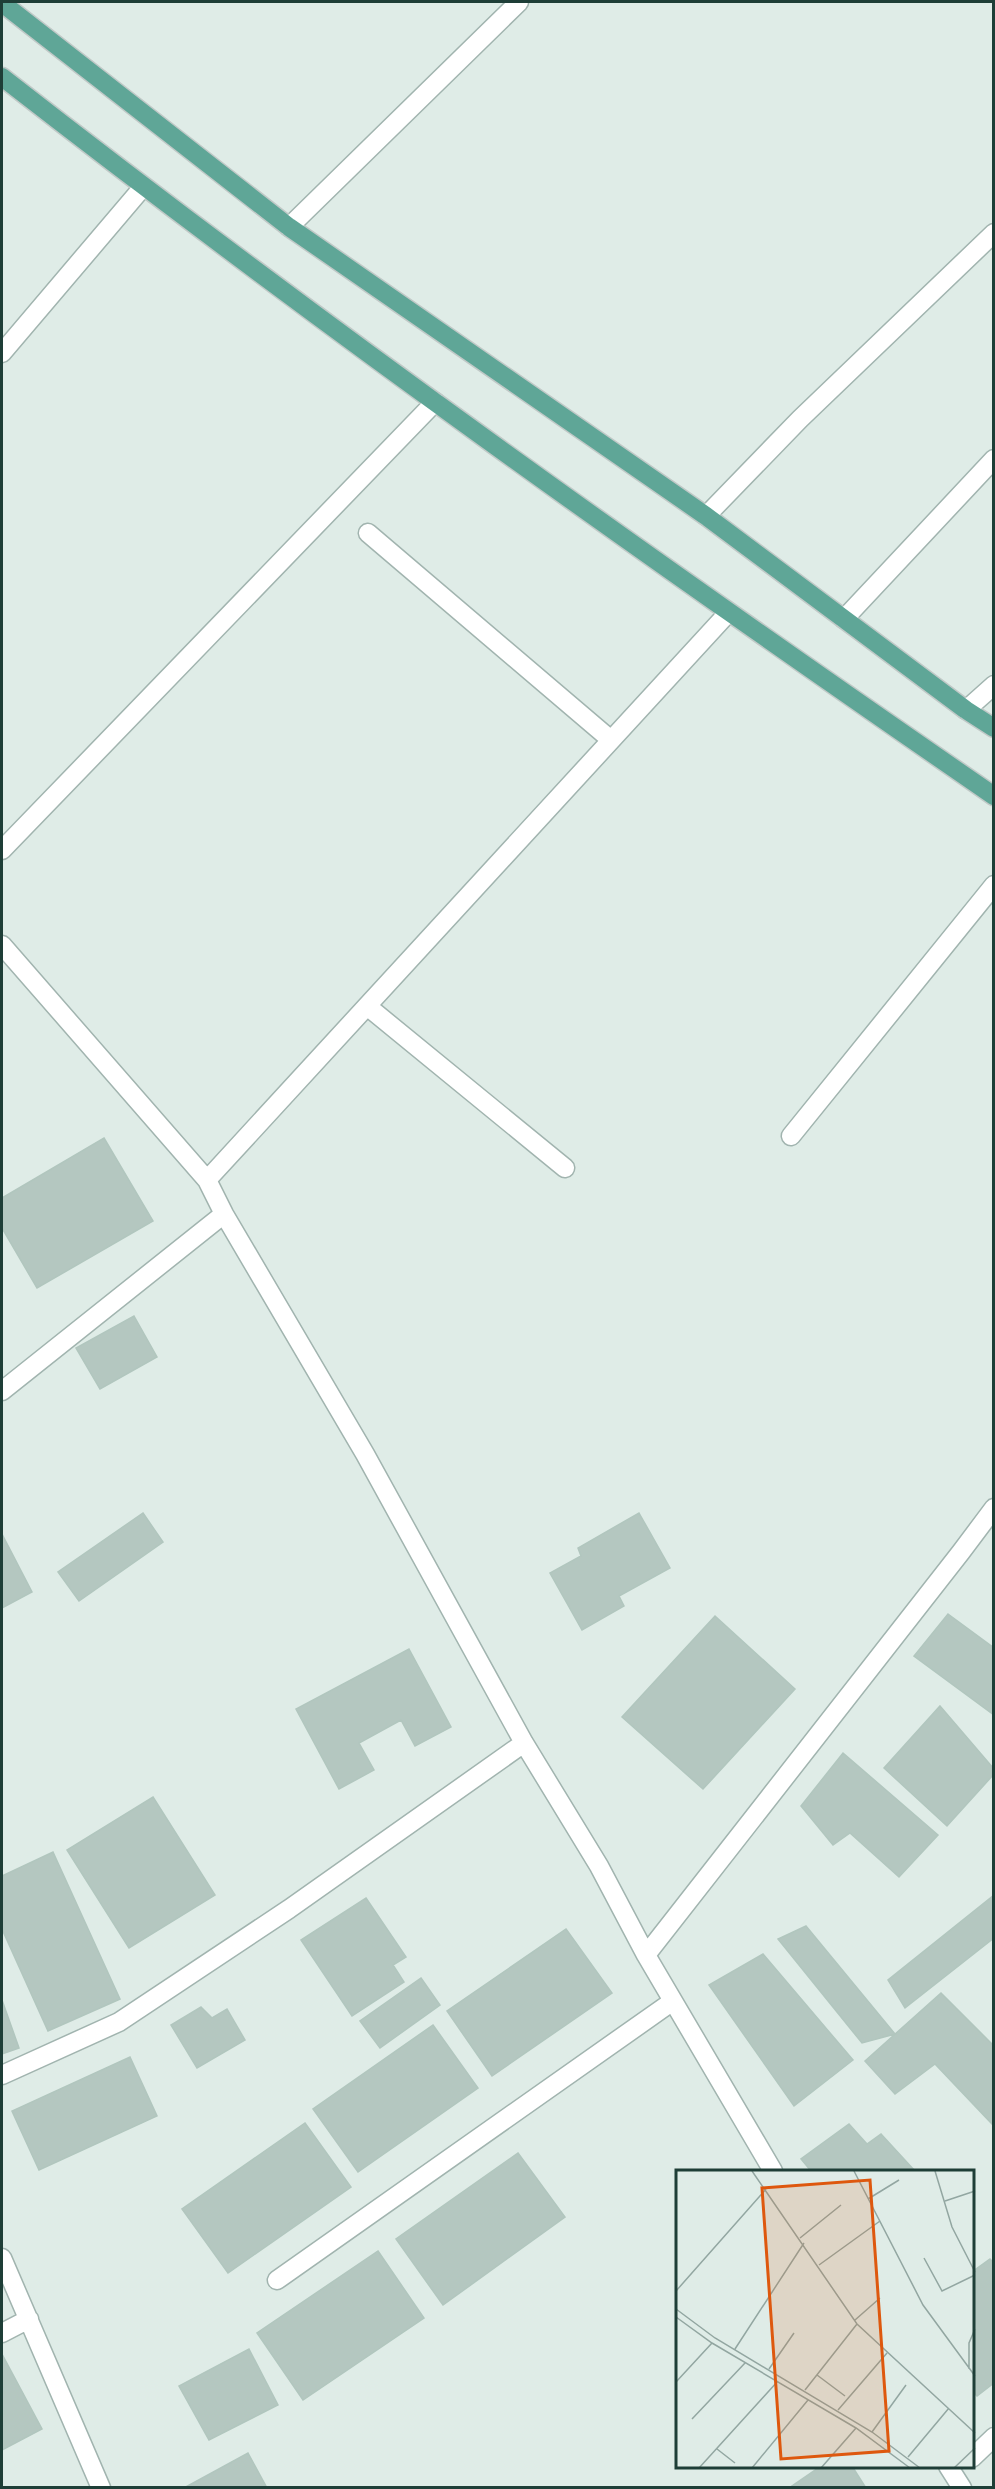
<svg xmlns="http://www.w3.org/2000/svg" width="995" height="2489" viewBox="0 0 995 2489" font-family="'Open Sans',sans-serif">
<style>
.building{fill:#b4c7c0;stroke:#b1c6be;stroke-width:1.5}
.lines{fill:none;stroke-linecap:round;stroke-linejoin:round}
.minor-casing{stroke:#a1b4af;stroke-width:21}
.major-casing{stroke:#c0c9c7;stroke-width:21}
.minor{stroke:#fff;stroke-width:18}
.major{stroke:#5fa697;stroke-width:18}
.inset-road{fill:none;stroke:#92a6a1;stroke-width:1.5}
.view{fill:#de580e;fill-opacity:0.15;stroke:#de580e;stroke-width:3}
.inset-edge{fill:none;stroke:#1e3e37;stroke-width:3}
</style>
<rect width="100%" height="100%" fill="#dfece7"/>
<path class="building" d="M104,1138L153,1221L37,1288L2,1228V1198Z
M134,1316L157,1357L100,1389L76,1348Z
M143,1513L163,1542L79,1601L58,1572Z
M639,1513L670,1568L619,1596L624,1606L582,1630L550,1573L581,1556L578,1548Z
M2,1534L32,1592L2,1608Z
M948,1614L994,1648V1715L914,1656Z
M715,1616L795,1689L703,1789L622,1717Z
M409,1649L451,1727L415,1746L401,1720L359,1743L374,1770L339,1789L296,1709Z
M940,1706L994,1769V1774L947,1826L884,1768Z
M843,1753L938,1835L899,1877L850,1833L833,1845L801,1806Z
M153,1797L215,1895L129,1948L67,1850Z
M53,1852L120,1999L48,2031L2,1929V1876Z
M994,1895V1938L905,2008L888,1980Z
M366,1898L406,1957L393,1965L404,1982L352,2016L301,1940Z
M806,1926L895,2034L862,2043L778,1939Z
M566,1929L612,1993L492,2076L447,2011Z
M763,1954L853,2060L794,2106L709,1985Z
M421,1978L440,2005L380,2048L360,2021Z
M941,1993L994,2046V2126L935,2064L895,2094L865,2061Z
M2,2000L19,2048L2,2054Z
M201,2007L212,2018L227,2009L245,2040L197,2068L171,2025Z
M433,2025L478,2088L358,2172L313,2109Z
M130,2057L157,2116L39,2170L12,2111Z
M305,2123L351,2187L228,2273L182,2209Z
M849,2124L867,2144L881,2134L915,2171H811L801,2159Z
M518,2153L565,2217L443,2305L396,2239Z
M378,2251L424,2318L303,2400L257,2333Z
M990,2259L994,2263V2383L977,2396L972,2391V2272Z
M249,2349L278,2405L209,2440L179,2386Z
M2,2354L42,2429L2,2450Z
M248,2453L267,2488H184Z
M821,2466H852L866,2488H789Z"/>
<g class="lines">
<g class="minor-casing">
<path id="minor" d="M289,227L519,2
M2,353L143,187
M706,516L800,419L994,233
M368,533L611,740
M844,619L994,459
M966,710L994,685
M2,850L435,402
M2,945L207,1180L224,1214L365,1454L524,1743L599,1866L646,1955L773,2171
M367,1006L565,1168
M791,1136L994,885
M207,1180L728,613
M2,1391L224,1214
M646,1955L961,1552L994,1508
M2,2075L119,2022L289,1909L524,1743
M2,2258L101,2488
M277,2280L673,2001
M2,2333L29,2319
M972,2458L994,2437
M948,2466L962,2488"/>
</g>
<g class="major-casing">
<path id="major" d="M2,3L289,227L706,516L966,710L994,728
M2,77C324,328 657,564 994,796"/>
</g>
<use href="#minor" class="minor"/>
<use href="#major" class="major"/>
</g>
<g transform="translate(676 2170)">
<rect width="298" height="298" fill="#dfece7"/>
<path class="inset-road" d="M76,1L181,154L299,263M178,1L247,135L299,206M259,1L276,57L299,102M192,29L223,10M269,31L299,21M124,68L165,35M248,88L266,121L299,105M143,95L204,51M0,121L90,19M0,139L39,168L196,262L244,298M0,147L36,173L180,258L234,298M179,150L204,128M59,179L128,73M93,199L118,163M293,199V173L299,159M141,205L169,226M0,212L36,173M129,220L181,154M162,240L211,183M16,249L69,193M196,262L230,215M41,279L59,293M232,287L273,238M23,298L102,211M76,298L132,230M145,298L180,258M278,298L299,278"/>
<path class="view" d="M194,10L213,281L105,289L86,18Z"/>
<rect width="298" height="298" class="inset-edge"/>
</g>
<rect width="995" height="2489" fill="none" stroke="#1e3e37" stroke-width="6"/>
</svg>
